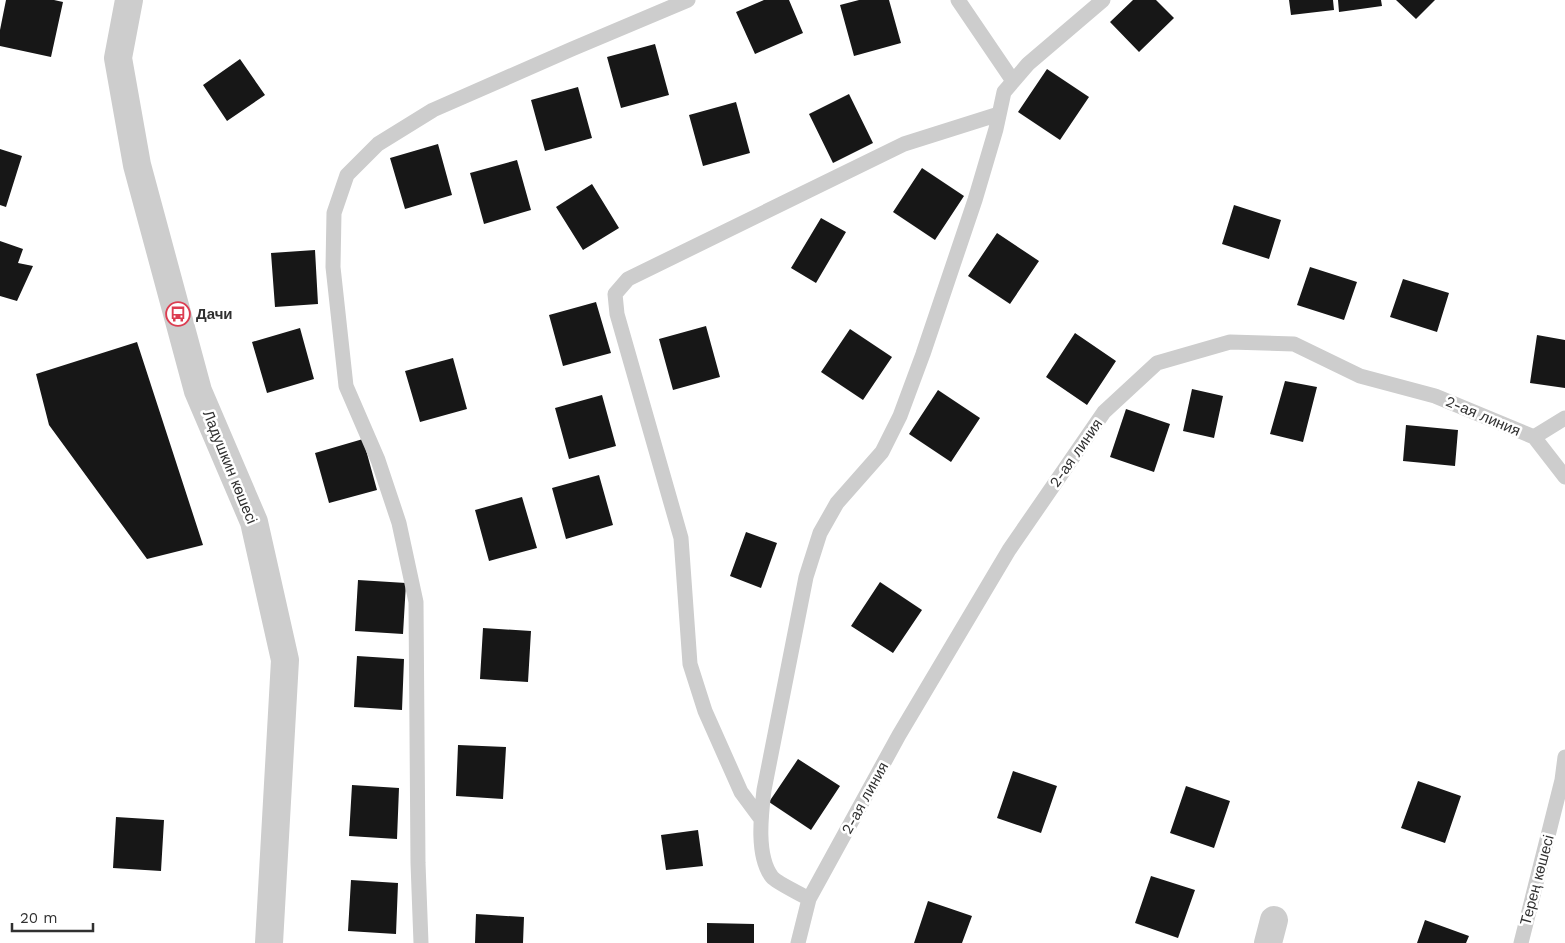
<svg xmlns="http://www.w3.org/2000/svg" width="1565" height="943" viewBox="0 0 1565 943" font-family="'Work Sans',sans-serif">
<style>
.building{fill:#171717}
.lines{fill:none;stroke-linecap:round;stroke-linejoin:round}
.lane{stroke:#cdcdcd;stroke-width:15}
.street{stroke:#cdcdcd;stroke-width:28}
.labels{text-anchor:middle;stroke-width:5;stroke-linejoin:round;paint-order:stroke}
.poi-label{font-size:15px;font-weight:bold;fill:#303030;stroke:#fff;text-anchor:start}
.street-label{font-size:15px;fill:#303030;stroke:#fff}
</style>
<rect width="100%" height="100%" fill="#fff"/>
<path class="building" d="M6,0H54L63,2L51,57L0,46V30Z
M764,0H789L803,33L755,54L736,12Z
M859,0H889L901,43L854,56L840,5Z
M1133,0H1156L1174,18L1139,52L1110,22Z
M1289,0H1333L1334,10L1291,15Z
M1338,0H1381L1382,6L1339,12Z
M1396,0H1435L1416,19Z
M655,44L669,95L621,108L607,57Z
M240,59L265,95L227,121L203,85Z
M1047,69L1089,97L1060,140L1018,112Z
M578,87L592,138L545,151L531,100Z
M849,94L873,143L833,163L809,114Z
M736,102L750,153L703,166L689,115Z
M438,144L452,195L405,209L390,158Z
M0,149L22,156L6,207L0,205Z
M517,160L531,210L484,224L470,173Z
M922,168L964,196L935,240L893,212Z
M592,184L619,228L583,250L556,207Z
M1234,205L1281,220L1269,259L1222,244Z
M821,218L846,232L816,283L791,268Z
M997,233L1039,261L1010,304L968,276Z
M0,241L23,249L18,263L33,266L17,301L0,296Z
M315,250L318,304L275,307L271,253Z
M1310,267L1357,282L1344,320L1297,305Z
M1403,279L1449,293L1437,332L1390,317Z
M596,302L611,353L563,366L549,315Z
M706,326L720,377L673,390L659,339Z
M300,328L314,379L267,393L252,342Z
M850,329L892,357L863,400L821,372Z
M1075,333L1116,361L1087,405L1046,377Z
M1537,335L1565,340V388L1530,383Z
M137,342L203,545L147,559L49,425L36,374Z
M453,358L467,409L420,422L405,371Z
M1285,381L1317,387L1303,442L1270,434Z
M1192,389L1223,396L1214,438L1183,431Z
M938,390L980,418L951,462L909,434Z
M602,395L616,446L569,459L555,408Z
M1126,409L1170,424L1154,472L1110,457Z
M1406,425L1458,430L1455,466L1403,461Z
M363,439L377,490L329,503L315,453Z
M599,475L613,525L566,539L552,488Z
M522,497L537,548L489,561L475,510Z
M746,532L777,543L761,588L730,576Z
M358,580L406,583L403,634L355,631Z
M880,582L922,610L893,653L851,626Z
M483,628L531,631L528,682L480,679Z
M357,656L404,659L402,710L354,707Z
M458,745L506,747L503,799L456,796Z
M798,759L840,786L811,830L769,802Z
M1013,771L1057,786L1041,833L997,818Z
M1418,781L1461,796L1445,843L1401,828Z
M352,785L399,788L397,839L349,836Z
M1186,786L1230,801L1214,848L1170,833Z
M116,817L164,820L161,871L113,868Z
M698,830L703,866L666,870L661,835Z
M1151,876L1195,890L1178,938L1135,923Z
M351,880L398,883L396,934L348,931Z
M928,901L972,916L962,943H914Z
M476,914L524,917L523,943H475Z
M1425,920L1469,936L1466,943H1417Z
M707,923L754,924V943H707Z"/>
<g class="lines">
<path class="lane" d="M958,0L1013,81
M1534,437L1565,418
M761,819L741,792L705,711L690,664L681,538L617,314L615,294L628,279L904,144L999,114
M809,899C801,894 777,883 772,877C756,856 761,815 764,790L806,577L820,533L837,503L882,452L900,416L923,354L975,200L996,129L1004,92L1028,64L1103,0
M421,943L418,863L416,602L399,523L378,460L346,386L333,267L334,213L347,175L378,144L433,110L572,49L688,0
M798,943L809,899L899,735L1009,550L1104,412L1157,363L1230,342L1294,344L1360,376L1435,396L1534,437L1565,477
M1521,943L1562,780L1565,757"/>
<path class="street" d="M129,0L118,58L137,165L198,391L254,522L285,660L269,943
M1268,943L1274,920"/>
</g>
<defs>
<g id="bus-ring" transform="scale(1.25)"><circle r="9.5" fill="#fff" stroke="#dc3d51" stroke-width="1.5"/><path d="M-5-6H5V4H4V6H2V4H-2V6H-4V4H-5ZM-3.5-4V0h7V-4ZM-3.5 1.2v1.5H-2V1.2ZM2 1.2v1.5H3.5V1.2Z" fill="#dc3d51"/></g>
</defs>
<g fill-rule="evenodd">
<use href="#bus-ring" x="178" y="314"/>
</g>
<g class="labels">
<g class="poi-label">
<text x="196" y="319">Дачи</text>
</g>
<g class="street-label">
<text transform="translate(1483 416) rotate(23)" y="5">2-ая линия</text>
<text transform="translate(1076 453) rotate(-55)" y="5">2-ая линия</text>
<text transform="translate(230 467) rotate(68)" y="5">Ладушкин көшесі</text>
<text transform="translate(865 798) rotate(-61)" y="5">2-ая линия</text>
<text transform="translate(1537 880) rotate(-75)" y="5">Терең көшесі</text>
</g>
</g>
<path d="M12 923v8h81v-8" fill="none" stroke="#303030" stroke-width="2.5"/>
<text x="20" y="923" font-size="15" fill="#303030" stroke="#ffffff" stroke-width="4" paint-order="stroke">20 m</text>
</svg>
